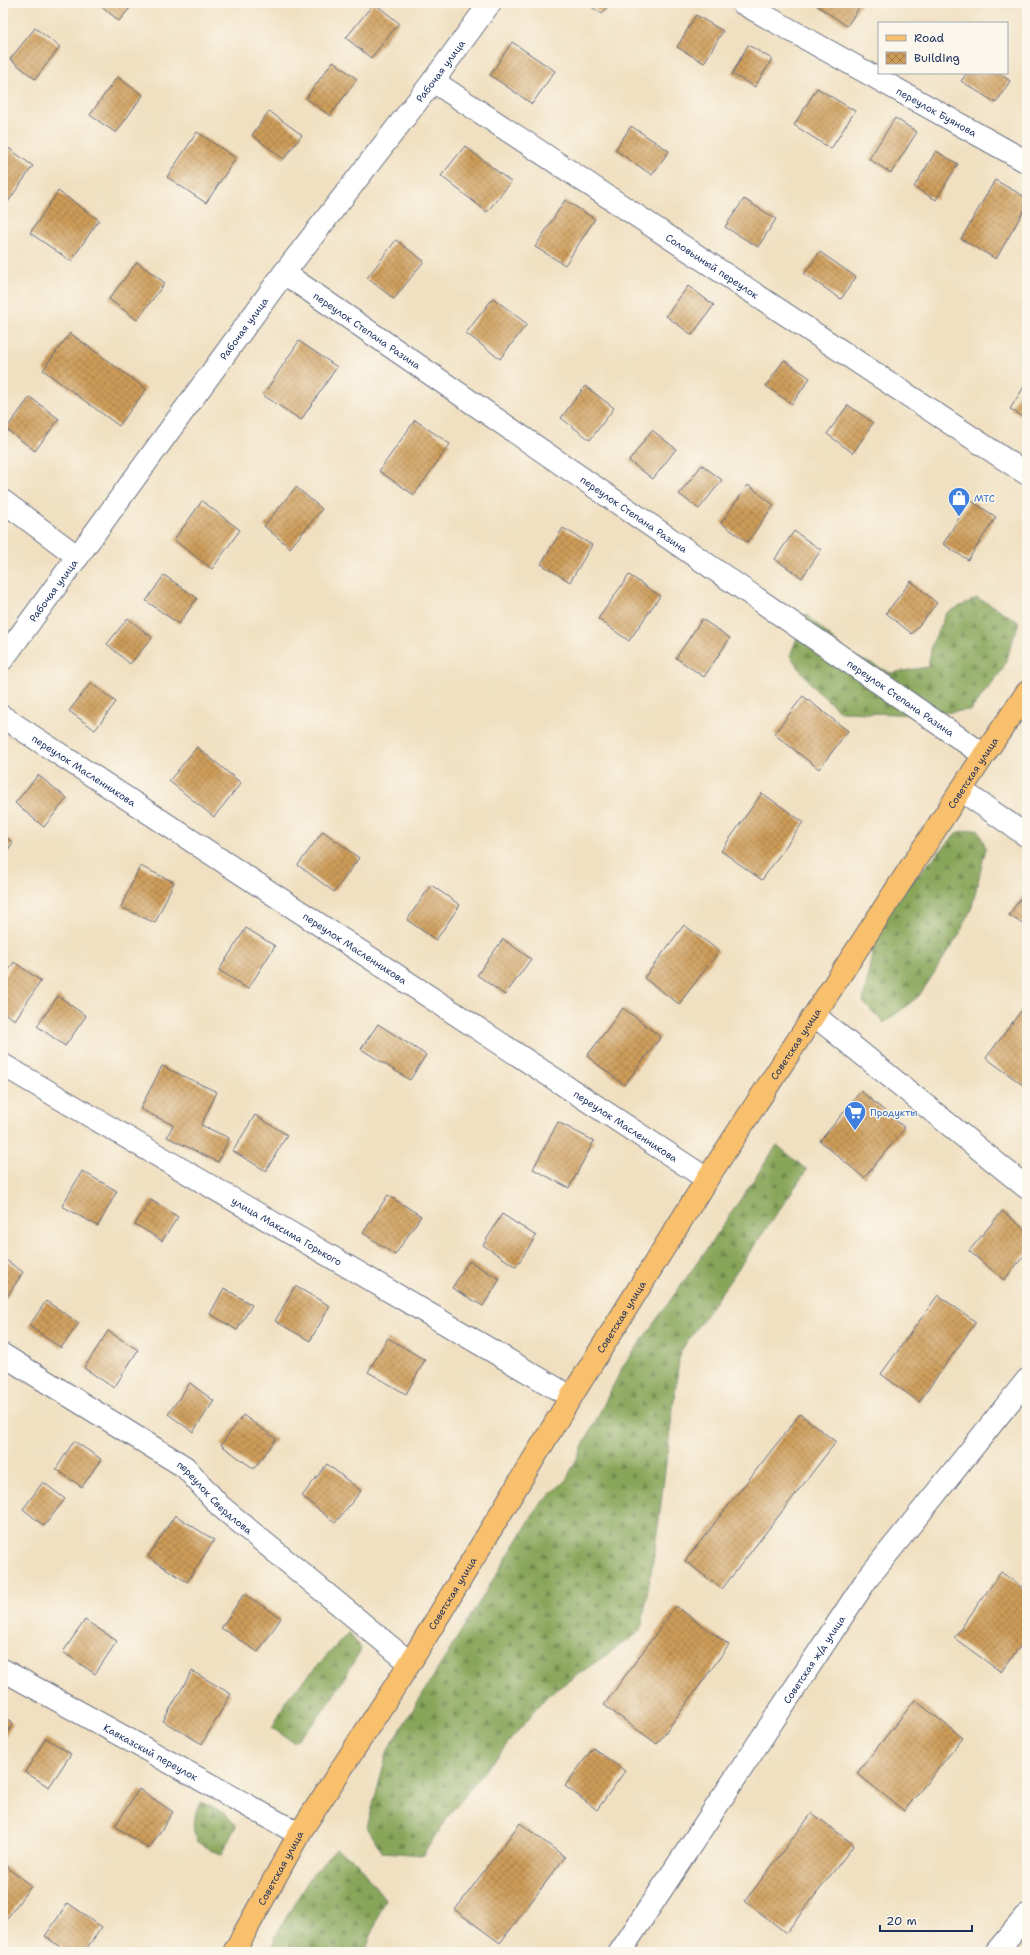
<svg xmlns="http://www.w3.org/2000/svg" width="1030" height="1955" viewBox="0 0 1030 1955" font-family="'Shantell Sans',sans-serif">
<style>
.forest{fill:url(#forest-firs);stroke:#526a5c}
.building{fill:url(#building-cross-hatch)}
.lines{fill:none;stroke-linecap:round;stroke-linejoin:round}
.minor-casing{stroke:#666d81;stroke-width:24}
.major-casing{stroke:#666d81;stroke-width:24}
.minor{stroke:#fff;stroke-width:22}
.major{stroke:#f8bf6c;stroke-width:22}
.labels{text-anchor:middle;stroke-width:3;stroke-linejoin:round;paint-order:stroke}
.street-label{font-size:10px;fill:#1b2f5e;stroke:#fbf7ec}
.shop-label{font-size:10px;fill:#366cbe;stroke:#fbf7ec;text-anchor:start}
</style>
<defs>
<pattern id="forest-firs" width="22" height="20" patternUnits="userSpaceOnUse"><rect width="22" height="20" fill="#88a65a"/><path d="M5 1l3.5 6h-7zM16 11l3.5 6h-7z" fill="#6e884e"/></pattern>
<pattern id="building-cross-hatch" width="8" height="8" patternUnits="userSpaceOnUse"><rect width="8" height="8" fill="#ce9c58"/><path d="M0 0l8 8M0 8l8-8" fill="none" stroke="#a6804c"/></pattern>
</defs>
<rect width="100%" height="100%" fill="#fbf7ec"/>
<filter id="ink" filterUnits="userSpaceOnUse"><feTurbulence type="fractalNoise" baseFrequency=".025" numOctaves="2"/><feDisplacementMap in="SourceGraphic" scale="8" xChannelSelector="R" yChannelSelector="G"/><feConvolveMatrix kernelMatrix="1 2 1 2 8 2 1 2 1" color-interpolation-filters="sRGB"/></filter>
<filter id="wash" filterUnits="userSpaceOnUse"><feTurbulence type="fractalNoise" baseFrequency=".012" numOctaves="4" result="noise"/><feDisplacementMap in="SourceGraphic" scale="16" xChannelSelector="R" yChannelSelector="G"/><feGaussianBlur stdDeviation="0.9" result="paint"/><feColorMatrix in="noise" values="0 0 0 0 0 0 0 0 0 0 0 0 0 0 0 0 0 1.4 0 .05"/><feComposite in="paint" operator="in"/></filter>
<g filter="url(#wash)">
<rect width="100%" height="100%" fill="#f0e0c1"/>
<path class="forest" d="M977,598L991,605L1019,622L1003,669L971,710L918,715L841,712L815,689L790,656L806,614L849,654L891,673L928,667L932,644L946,613Z
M978,829L986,848L972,907L959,935L919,996L884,1023L863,1002L874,943L894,900L958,832Z
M777,1145L807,1170L680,1352L656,1543L641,1631L547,1696L454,1808L423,1855L382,1852L367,1827L388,1750L539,1505L566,1480L622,1368L709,1246Z
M349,1632L361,1650C345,1676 318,1727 293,1742L272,1728L289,1696Z
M201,1802L224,1812L236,1826L222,1854L212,1851L197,1842C191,1824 192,1819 201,1802Z
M336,1849L356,1861L385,1899L365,1952H273L275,1936L310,1878Z"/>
<g id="blocks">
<path class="building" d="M98,3H134L119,21Z
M374,3L399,23L371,58L346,38Z
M586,3H610L602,14Z
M813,3H862L847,26Z
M696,15L723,31L704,63L677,47Z
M35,28L60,47L35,79L10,59Z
M512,42L555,71L532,104L490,75Z
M748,45L772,59L755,87L732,74Z
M333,61L357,79L330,116L306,98Z
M967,73H999L1010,81L996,103L961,81Z
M117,77L143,95L116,133L90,115Z
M817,88L855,111L831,149L794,125Z
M269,111L302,135L284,159L252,135Z
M895,118L917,132L891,173L869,159Z
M631,126L669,151L652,175L615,150Z
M197,132L236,158L206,203L167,177Z
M3,144L33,166L3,209Z
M465,146L511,182L487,212L441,176Z
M936,151L958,164L936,200L914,187Z
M995,180L1027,198V205L996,259L961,239Z
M58,191L99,220L71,261L30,233Z
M744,199L776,219L758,247L725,227Z
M565,200L595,219L565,265L535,247Z
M396,240L424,261L394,299L367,278Z
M820,252L856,277L841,299L804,274Z
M137,262L165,283L137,320L109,299Z
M688,286L714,305L692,335L666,316Z
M493,298L527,324L500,359L466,333Z
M70,333L146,389L119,426L43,370Z
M299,341L337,367L301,420L263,395Z
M784,360L810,378L792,404L766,386Z
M1027,382V419L1010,409Z
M585,386L614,408L590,440L561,418Z
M30,397L59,419L35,451L6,429Z
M848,405L873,423L853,453L827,434Z
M415,420L450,444L414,495L379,471Z
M652,430L676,449L653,479L629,461Z
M702,465L722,480L699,509L679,494Z
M748,485L774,505L747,542L721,523Z
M296,487L322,509L290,548L264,526Z
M970,500L996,517L968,560L943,544Z
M202,501L240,530L212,569L174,540Z
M563,528L592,545L570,582L541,564Z
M794,531L821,550L802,578L775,559Z
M164,575L197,598L179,624L146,601Z
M629,575L660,596L629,641L598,619Z
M911,581L937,603L912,634L886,613Z
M128,618L152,638L130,664L107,644Z
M702,619L730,638L704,677L676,658Z
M91,683L116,702L95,730L69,711Z
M803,696L848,731L819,769L774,734Z
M197,747L241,783L214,817L169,781Z
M38,775L67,798L44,827L15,803Z
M762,793L803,822L762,880L721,851Z
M323,831L359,858L334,892L298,865Z
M3,836L13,842L3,858Z
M140,866L174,882L155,923L121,907Z
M431,885L460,905L436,940L407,920Z
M1027,889V927L1009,915Z
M684,925L719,951L679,1004L644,978Z
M246,928L275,946L248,989L219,970Z
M503,939L531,959L505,995L477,975Z
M14,962L41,981L15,1020L3,1012V979Z
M58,996L86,1016L65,1046L37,1026Z
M623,1008L661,1037L624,1085L587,1056Z
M1021,1011L1027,1016V1088L986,1058Z
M378,1024L426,1055L410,1080L361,1049Z
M162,1066L217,1092L201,1125L229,1138L218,1162L167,1137L173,1125L140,1109Z
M861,1091L905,1128L864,1178L820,1141Z
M255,1115L287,1135L266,1171L233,1151Z
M558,1122L594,1141L569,1188L533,1169Z
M82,1171L117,1191L98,1226L62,1206Z
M388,1195L421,1216L395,1255L363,1233Z
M151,1200L178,1217L162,1241L135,1224Z
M1002,1211L1027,1231V1252L1004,1280L969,1251Z
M502,1214L536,1236L516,1267L483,1245Z
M3,1258L23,1272L3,1303Z
M469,1261L500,1279L483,1306L452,1288Z
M295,1286L330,1306L310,1341L275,1321Z
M224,1288L252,1305L237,1330L210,1314Z
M938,1295L976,1322L919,1402L881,1374Z
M46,1301L79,1323L61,1348L29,1326Z
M108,1331L138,1350L114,1388L84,1368Z
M388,1338L425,1360L406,1394L368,1372Z
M190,1383L214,1401L193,1432L168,1414Z
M800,1414L836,1442L722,1589L685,1561Z
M243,1415L276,1439L254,1469L221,1445Z
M74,1441L101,1459L82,1487L56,1469Z
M327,1464L361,1491L335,1523L302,1496Z
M43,1482L65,1499L44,1526L23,1509Z
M175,1515L214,1540L187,1582L148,1557Z
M1001,1572L1027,1591V1637L1001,1672L954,1638Z
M244,1594L281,1618L258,1652L221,1628Z
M676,1606L729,1645L657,1744L604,1705Z
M85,1620L117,1641L95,1674L63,1652Z
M192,1671L231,1694L202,1744L163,1721Z
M915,1700L963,1738L904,1811L857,1773Z
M3,1716L13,1723L3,1740Z
M46,1738L71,1754L49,1787L25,1772Z
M593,1748L625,1771L597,1810L565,1786Z
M139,1789L173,1812L149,1849L115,1826Z
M812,1813L854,1845L786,1933L745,1901Z
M520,1823L565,1857L500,1943L455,1910Z
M4,1865L31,1886L5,1921L3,1919Z
M68,1903L102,1927L84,1952H67L45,1936Z"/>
</g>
</g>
<g filter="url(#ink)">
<use href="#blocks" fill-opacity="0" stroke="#666d81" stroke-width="1"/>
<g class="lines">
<g class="minor-casing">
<g id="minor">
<path id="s1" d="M742,3L1027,162"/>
<path id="s2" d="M433,81L1027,474"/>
<path id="s3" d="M284,273L984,755"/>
<path d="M3,501L78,557"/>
<path id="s4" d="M3,659L284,273L433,81L490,3"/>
<path id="s5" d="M3,717L707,1179"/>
<path d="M961,790L1027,836"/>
<path d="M814,1015L1027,1188"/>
<path id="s6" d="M3,1065L571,1397"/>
<path id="s7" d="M3,1355L185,1467L220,1506L410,1663"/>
<path id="s8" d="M3,1670L299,1834"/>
<path id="s9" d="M620,1952L867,1579L1027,1380"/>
<path d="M996,1952L1027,1915"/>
</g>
</g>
<g class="major-casing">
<g id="major">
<path id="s10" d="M234,1952L299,1834L410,1663L571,1397L707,1179L984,755L1027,692"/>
</g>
</g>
<use href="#minor" class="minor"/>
<use href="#major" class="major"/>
</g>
</g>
<defs>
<g id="shop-pin" transform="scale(1.15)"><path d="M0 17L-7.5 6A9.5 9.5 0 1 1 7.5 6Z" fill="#3f7fe0" stroke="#fbf7ec"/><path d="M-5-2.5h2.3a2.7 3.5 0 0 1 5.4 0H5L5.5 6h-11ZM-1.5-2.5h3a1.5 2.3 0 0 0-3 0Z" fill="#fff"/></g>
<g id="supermarket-pin" transform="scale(1.15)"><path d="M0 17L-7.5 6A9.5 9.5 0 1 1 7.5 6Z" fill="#3f7fe0" stroke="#fbf7ec"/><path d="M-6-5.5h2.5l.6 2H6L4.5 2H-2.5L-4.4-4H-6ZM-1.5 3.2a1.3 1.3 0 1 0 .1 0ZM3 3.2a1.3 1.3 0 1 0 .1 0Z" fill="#fff"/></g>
</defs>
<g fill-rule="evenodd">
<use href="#shop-pin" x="959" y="498"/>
<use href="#supermarket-pin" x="855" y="1112"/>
</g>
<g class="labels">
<g class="street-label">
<text dy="4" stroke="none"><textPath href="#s4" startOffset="733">Рабочая улица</textPath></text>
<text dy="4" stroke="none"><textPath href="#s1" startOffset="223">переулок Буянова</textPath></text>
<text dy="4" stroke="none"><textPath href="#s2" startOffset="335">Соловьиный переулок</textPath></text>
<text dy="4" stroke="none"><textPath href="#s4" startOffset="409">Рабочая улица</textPath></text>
<text dy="4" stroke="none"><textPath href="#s3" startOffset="101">переулок Степана Разина</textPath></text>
<text dy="4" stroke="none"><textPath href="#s3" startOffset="425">переулок Степана Разина</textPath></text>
<text dy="4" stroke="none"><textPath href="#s4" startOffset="85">Рабочая улица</textPath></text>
<text dy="4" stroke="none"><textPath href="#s3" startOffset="749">переулок Степана Разина</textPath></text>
<text dy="4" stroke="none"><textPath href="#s5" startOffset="97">переулок Масленникова</textPath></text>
<text dy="4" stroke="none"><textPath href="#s10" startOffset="1392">Советская улица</textPath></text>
<text dy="4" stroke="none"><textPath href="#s5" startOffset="421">переулок Масленникова</textPath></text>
<text dy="4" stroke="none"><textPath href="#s10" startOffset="1068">Советская улица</textPath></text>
<text dy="4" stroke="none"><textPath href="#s5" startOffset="745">переулок Масленникова</textPath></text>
<text dy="4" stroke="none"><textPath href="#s6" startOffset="329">улица Максима Горького</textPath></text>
<text dy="4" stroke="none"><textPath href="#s10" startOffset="744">Советская улица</textPath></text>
<text dy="4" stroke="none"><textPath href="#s7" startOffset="256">переулок Свердлова</textPath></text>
<text dy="4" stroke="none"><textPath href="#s10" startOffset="420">Советская улица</textPath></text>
<text dy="4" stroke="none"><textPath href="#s9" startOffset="351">Советская ж/д улица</textPath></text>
<text dy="4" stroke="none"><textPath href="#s8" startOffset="169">Кавказский переулок</textPath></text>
<text dy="4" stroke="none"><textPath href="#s10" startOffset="96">Советская улица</textPath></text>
</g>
<g class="shop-label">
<text x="974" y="502">МТС</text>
<text x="870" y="1116">Продукты</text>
</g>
</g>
<rect width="1030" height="1955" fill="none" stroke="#fbf7ec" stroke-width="16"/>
<rect x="878" y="22" width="130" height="52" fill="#fbf7ec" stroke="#a1a7b3"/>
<rect x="886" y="35" width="20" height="6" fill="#f8bf6c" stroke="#a1a7b3"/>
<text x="914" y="42" font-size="12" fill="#1b2f5e">Road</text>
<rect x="886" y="52" width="20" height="12" fill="url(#building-cross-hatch)" stroke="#a1a7b3"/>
<text x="914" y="62" font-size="12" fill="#1b2f5e">Building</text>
<path d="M880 1925v6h92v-6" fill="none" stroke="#1b2f5e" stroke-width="2"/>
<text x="886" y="1925" font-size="12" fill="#1b2f5e" stroke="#fbf7ec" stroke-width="3" paint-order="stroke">20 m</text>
</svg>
